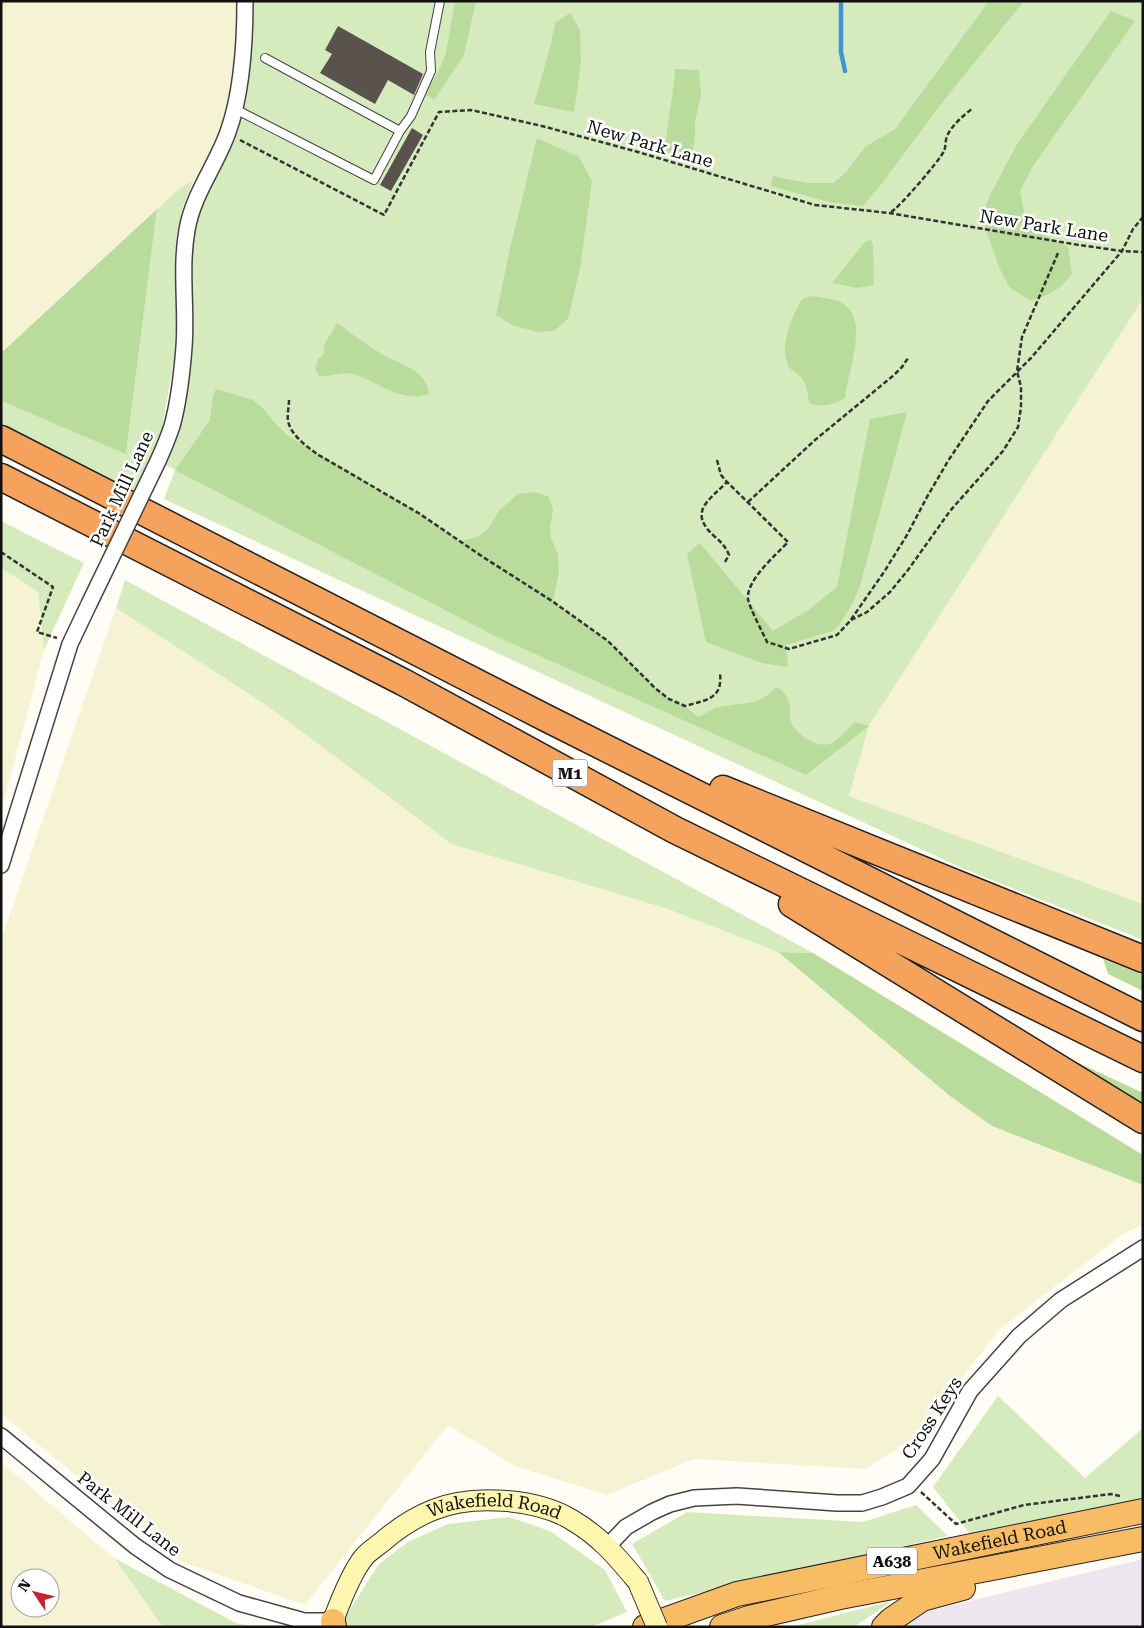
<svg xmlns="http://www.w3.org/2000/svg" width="1144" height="1628" viewBox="0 0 1144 1628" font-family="'Roboto Serif',serif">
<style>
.industrial{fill:#eee6ef}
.farmland{fill:#f6f3d4;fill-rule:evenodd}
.green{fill:#d5ebbd}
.forest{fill:#b9dc9c}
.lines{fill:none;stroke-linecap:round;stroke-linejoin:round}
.stream{stroke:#3f96cf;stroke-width:4.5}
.building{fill:#5a524d}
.service-casing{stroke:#444;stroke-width:10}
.minor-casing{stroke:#444;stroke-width:18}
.secondary-casing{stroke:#333;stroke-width:22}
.trunk-casing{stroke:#222;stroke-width:26}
.motorway-casing{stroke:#222;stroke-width:29}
.path{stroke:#333;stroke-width:2.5;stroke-dasharray:5 2.5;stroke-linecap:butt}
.service{stroke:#fff;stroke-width:8}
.minor{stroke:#fff;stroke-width:15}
.secondary{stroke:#fff6b0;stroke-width:20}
.trunk{stroke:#f7bc64;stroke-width:24}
.motorway{stroke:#f5a25d;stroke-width:26}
.minor-bridge-casing{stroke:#444;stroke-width:18;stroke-linecap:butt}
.secondary-bridge-casing{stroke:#333;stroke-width:22;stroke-linecap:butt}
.minor-bridge{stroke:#fff;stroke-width:15}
.secondary-bridge{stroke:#fff6b0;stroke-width:20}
.labels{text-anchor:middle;stroke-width:5;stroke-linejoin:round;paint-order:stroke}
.shield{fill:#fff;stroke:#585858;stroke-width:1}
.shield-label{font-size:16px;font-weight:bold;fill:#111}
.street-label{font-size:18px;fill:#111;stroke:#fff}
</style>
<rect width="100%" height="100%" fill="#fffdf5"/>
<path class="industrial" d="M1143,1559V1627H884L891,1620Z"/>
<path class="farmland" d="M1,1H245L241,68L211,167L175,192L1,353Z
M1143,299V904L849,796L869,726Z
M1,568L38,592L44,650L1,812Z
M116,608L266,705L665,908L778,952L950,1096L992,1126L1143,1185V1224L1123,1234L999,1330L918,1435L866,1469L694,1459L607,1495L514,1466L448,1425L305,1605L182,1562L1,1414V940Z
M1,1462L114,1558L163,1627H1ZM20,1578H50V1608H20Z"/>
<path class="green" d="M245,1H1143V299L869,726L849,796L1143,904V940L964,869L164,499L175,470L158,461L172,426L183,258L227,133Z
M194,179L183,207L176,240L175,274L177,315L174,360L162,428L151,458L134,491L1,425V401L126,453L157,209L175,192Z
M1,521L84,563L44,650L38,592L1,568Z
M125,580L813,953L778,952L665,908L452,844L266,705L116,608Z
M998,1396L1085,1478L1143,1428V1498L970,1534L933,1487Z
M916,1505L948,1536L665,1601L632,1544L687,1512L863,1522Z
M509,1517L550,1531L605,1570L627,1612L591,1627H347L344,1619L378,1565L408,1542L448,1524Z
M114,1558L236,1623L255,1627H163Z
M892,1601L854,1627H791Z"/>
<path class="forest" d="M455,1H476L464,55L434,100L425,94L439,70L446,53Z
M989,1H1024L945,99L883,182L863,206L829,202L771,186L773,176L807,183H834L848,170L865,147L895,129Z
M1111,11L1135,21L1033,166L1020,191L1025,216L1042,234L1068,247L1072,274C1058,291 1051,294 1031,301L1009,287L999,267L984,224V211L990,195L1017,144Z
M570,13L580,30L581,62L574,112L534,104L551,44L555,23Z
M675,69L699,70L701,95L695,122V139L691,160L666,154C665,125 674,98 675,69Z
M537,138L579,157L592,181L580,269L568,319L554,331L537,332L512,325L496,315L511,244Z
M157,209L126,454L1,401V353Z
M871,239L873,245L874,285L857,288L832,283L864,243Z
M812,296C823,298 836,298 845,305C869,322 847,374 845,398C832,405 823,408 809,403C808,394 807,384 801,377C797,373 792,371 789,367C778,348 792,316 802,299Z
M337,323C352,334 367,345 383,355C401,365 427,370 429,394C399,403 381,383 354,374C345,371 330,377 319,376L315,369L318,359L324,354V345Z
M216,389L253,400L264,409L273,421L287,435L420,514L460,541L477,537L488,529L500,509L508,503L518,494L535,492L549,497L553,510L550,527L551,538L558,554L559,572L553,601L608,641L655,688L669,699L685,706L698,717L717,707L754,702L767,696L777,687C787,693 790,700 790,713C790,713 790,720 790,720C795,734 818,750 832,743C840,738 848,728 855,722L869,726L806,775L495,636L175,470L210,420L213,396Z
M907,412L860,586L853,603L839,625L833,631L786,645L788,667L762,663L706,642L687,554L700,543L773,631L810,609L837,587L870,419Z
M778,952L813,953L1143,1155V1185L992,1126L950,1096Z
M1103,959L1143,975V991L1108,974Z
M1038,1044L1143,1093V1109Z"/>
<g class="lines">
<path class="stream" d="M841,1V52L845,71"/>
</g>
<path class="building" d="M338,26L423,74L414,95L388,80L375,104L320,73L332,54L325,50Z
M412,128L423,135L391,191L380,185Z"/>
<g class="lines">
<g class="service-casing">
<path id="service" d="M235,109L374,180L400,131L265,58
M400,131L411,116L431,71L430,52L440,1"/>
</g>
<g class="minor-casing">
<path id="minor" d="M158,461C163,450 168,438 172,426C179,401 182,373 184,347C187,308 180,269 187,230C193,194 216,166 228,132C242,93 245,43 245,1
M1,865L70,644L89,604
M1,1436L135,1546L170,1570L239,1603L304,1621H333
M608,1546L626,1527L652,1512L670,1504L694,1498L737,1496L837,1503H862L882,1497L908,1486L932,1459L970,1391L1019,1336L1061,1300L1143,1248"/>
</g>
<g class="secondary-casing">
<g id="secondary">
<path id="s1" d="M333,1621C340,1602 351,1573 364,1557C369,1551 376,1547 382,1542C397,1529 413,1518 433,1510C471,1494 536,1498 572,1520C601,1537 617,1557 638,1582"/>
</g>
</g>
<g class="trunk-casing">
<g id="trunk">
<path d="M333,1621L334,1627"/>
<path id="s2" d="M645,1627L737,1594L1143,1511"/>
<path d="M722,1627L749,1618L840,1597L1143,1539"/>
<path d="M884,1627L891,1620L922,1599L963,1588"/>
</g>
</g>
<g class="motorway-casing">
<path id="motorway" d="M1,439L546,718L1143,1018
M1,477L403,682L675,830L1143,1059
M723,789L1143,959
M792,904L1143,1120"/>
</g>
<path class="path" d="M240,140L384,215L439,112L471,110L542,126L638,152L815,205L889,213L1079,245L1122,251L1143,252
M891,212C898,209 940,160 944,151C946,147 945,141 947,136C952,125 964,115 973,108
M289,400C289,407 287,414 288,421C291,435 306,446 317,454L420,514L483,557L552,601L608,641L655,688L669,699L685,706C705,700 723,700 720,673
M717,460L721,475L727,482L788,542C777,554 746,580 748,599C749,607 763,633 767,642L789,649L837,635L850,621L884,572L907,535L927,497L948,461L988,401L1031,358L1082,298L1122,251L1133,229L1143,217
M748,502L815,440L894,375L902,367L908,358
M1,552L53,587L37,632L57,638
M725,562L729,555C726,547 721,542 714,536C688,512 708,501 727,482
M851,620L867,612L890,592L908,570L950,511L1003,451L1018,427L1021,407V387L1017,371L1022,337L1058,253
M921,1492L956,1524L1024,1505L1111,1494L1120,1496"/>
<use href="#service" class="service"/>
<use href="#minor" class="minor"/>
<use href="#secondary" class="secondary"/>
<use href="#trunk" class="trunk"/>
<use href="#motorway" class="motorway"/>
<g class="minor-bridge-casing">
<path id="minor-bridge" d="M89,604L158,461"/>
</g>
<g class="secondary-bridge-casing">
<path id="secondary-bridge" d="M638,1582L657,1627"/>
</g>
<use href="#minor-bridge" class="minor-bridge"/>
<use href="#secondary-bridge" class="secondary-bridge"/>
</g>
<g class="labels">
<g class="shield">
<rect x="552.5" y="759.5" width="35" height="27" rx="4"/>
<rect x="867" y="1547.5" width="50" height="27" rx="4"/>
</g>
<g class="shield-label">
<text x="570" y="779">M1</text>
<text x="892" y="1567">A638</text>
</g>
<g class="street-label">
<text transform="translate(650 144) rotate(16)" y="6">New Park Lane</text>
<text transform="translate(1044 226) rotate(9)" y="6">New Park Lane</text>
<text transform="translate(122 489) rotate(-65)" y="6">Park Mill Lane</text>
<text transform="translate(932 1418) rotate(-57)" y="6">Cross Keys</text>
<text transform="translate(129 1514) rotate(38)" y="6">Park Mill Lane</text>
<text dy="6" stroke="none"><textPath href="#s1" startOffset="218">Wakefield Road</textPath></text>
<text dy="6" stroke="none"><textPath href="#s2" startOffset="366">Wakefield Road</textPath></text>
</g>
</g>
<rect width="1144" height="1628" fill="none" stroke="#111111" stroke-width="5"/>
<g transform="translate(35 1593) rotate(305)"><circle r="24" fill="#ffffff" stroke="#a0a0a0"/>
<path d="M0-4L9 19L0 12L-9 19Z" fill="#c4262e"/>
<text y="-8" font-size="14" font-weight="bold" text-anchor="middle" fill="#111111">N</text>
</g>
</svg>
